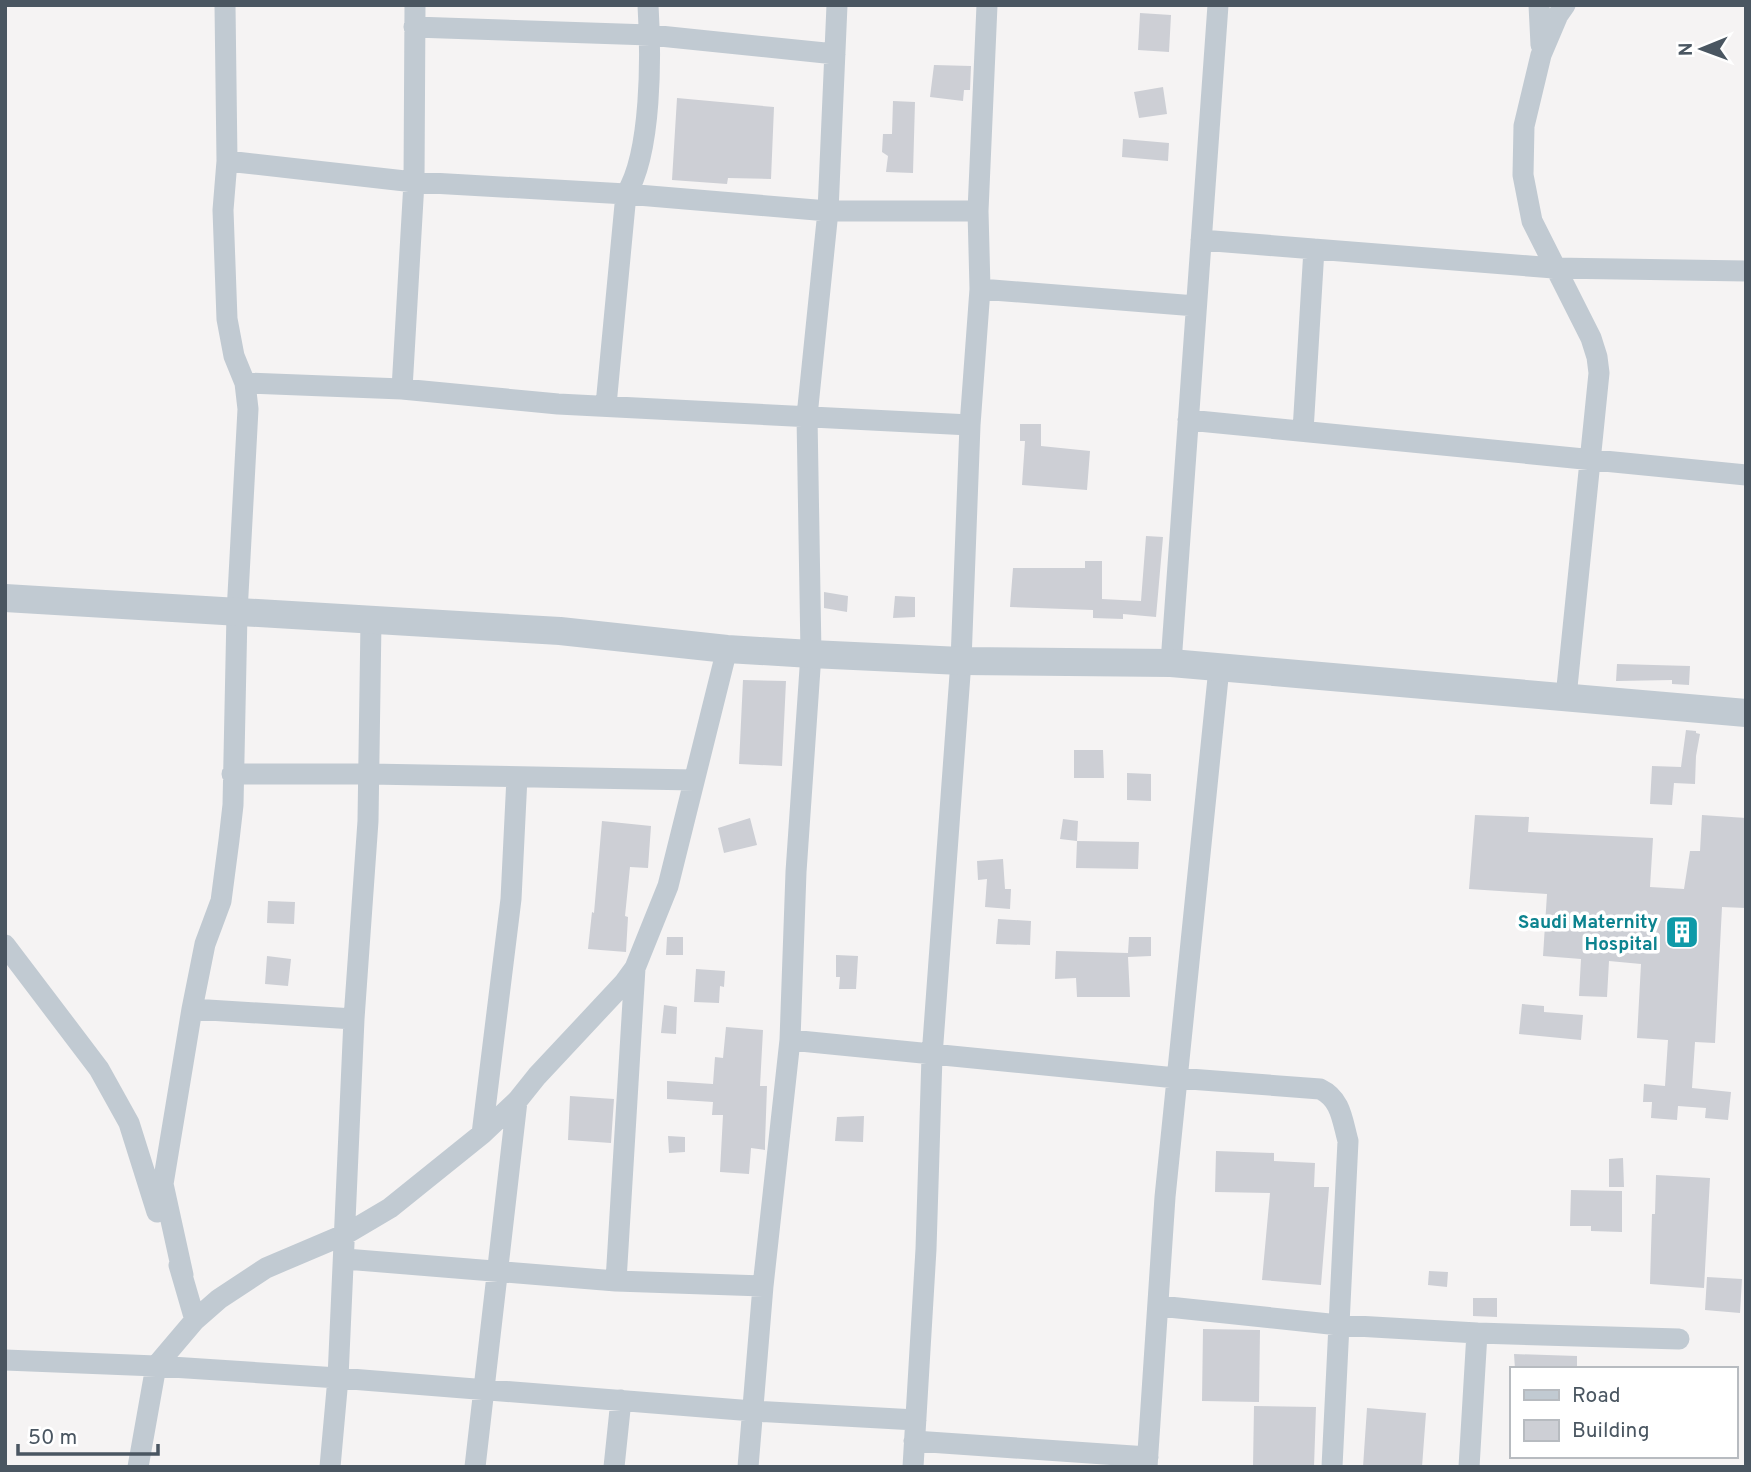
<svg xmlns="http://www.w3.org/2000/svg" width="1751" height="1472" viewBox="0 0 1751 1472" font-family="Overpass,sans-serif">
<style>
.building{fill:#cdcfd5}
.lines{fill:none;stroke-linecap:round;stroke-linejoin:round}
.minor{stroke:#c1cad2;stroke-width:21}
.tertiary{stroke:#c1cad2;stroke-width:28}
.labels{text-anchor:middle;stroke-width:7;stroke-linejoin:round;paint-order:stroke}
.culture-label{font-size:19px;font-weight:bold;fill:#0d838f;stroke:#fff;text-anchor:end}
</style>
<rect width="100%" height="100%" fill="#f5f3f3"/>
<path class="building" d="M1140,13L1171,15L1169,52L1138,50Z
M934,65L971,66L970,90H964L963,101L930,97Z
M1163,87L1167,114L1139,118L1134,92Z
M677,98L774,107L771,179L728,178L727,184L672,180Z
M893,101L915,102L913,173L886,172L888,156L882,152L883,134H892Z
M1123,139L1169,143L1168,161L1122,157Z
M1020,424H1041V446L1090,451L1087,490L1022,485L1025,441H1020Z
M1146,536L1163,537L1156,617L1123,614V619L1093,618V610L1010,607L1013,568H1085V561H1102V599L1141,601Z
M824,592L848,596L847,612L824,608Z
M895,596L915,597V617L893,618Z
M1617,664L1690,666L1689,685L1672,684V680L1616,681Z
M743,680L786,681L782,766L739,764Z
M1686,730L1696,731V733L1700,734L1696,756L1695,784L1674,783L1672,805L1650,804L1652,766L1681,767Z
M1074,750H1103L1104,778H1074Z
M1127,773L1151,774V801L1127,800Z
M1475,815L1529,817L1528,832L1653,838L1650,887L1684,889L1690,851H1700L1702,815L1746,818V908L1722,907L1715,1043L1695,1042L1692,1088L1731,1092L1728,1120L1705,1118L1706,1108L1678,1106L1677,1120L1651,1118L1652,1102H1643L1644,1084L1665,1086L1668,1040L1637,1038L1641,964L1609,961L1607,997L1579,996L1581,959L1543,956L1547,894L1469,889Z
M750,818L757,845L724,853L718,828Z
M1063,819L1078,821L1077,841L1060,839Z
M602,821L651,826L648,868L630,867L625,916L628,917L626,952L588,949L592,912L594,913Z
M1077,841L1139,842L1138,869L1076,868Z
M1003,859L1005,889H1011L1010,909L985,907L987,879L978,880L977,861Z
M268,901L295,902L294,924L267,923Z
M998,919L1031,921L1030,945L996,944Z
M667,937H683V955H666Z
M1129,937H1151V956L1128,957L1130,997H1077L1076,978L1055,979L1056,951L1128,953Z
M836,955L858,956L856,989H839L840,977H836Z
M267,956L291,959L288,986L265,984Z
M696,969L725,971L724,987L720,986L719,1003L694,1002Z
M1522,1004L1544,1006V1012L1583,1015L1581,1040L1519,1034Z
M664,1005L677,1007L676,1034L661,1033Z
M726,1027L763,1030L760,1086H767L765,1143V1150L751,1148L749,1174L720,1172L723,1115H712L713,1102L667,1099V1081L713,1084L715,1057L723,1058Z
M570,1096L614,1099L611,1143L568,1140Z
M864,1116L863,1142L835,1141L837,1117Z
M668,1136L685,1137V1152L669,1153Z
M1216,1151L1274,1153V1161L1315,1163L1314,1187H1329L1321,1285L1262,1280L1270,1193L1215,1192Z
M1623,1158L1624,1187H1609V1159Z
M1656,1175L1710,1178L1704,1288L1650,1284L1652,1214H1655Z
M1571,1190L1622,1191V1232L1591,1231V1226H1570Z
M1429,1271L1448,1272L1447,1287L1428,1285Z
M1707,1277L1742,1279L1740,1313L1705,1310Z
M1473,1298H1497V1317L1473,1316Z
M1203,1329L1260,1330L1259,1402L1202,1401Z
M1514,1354L1577,1356V1369H1515Z
M1254,1406L1316,1407L1314,1467H1253Z
M1367,1408L1426,1413L1422,1467H1363Z"/>
<g class="lines">
<path class="minor" d="M1539,5L1541,45
M1565,5L1558,15L1541,55L1524,126L1523,175L1532,221L1591,338L1597,357L1599,373L1566,697
M414,27L650,35L835,54
M227,161L414,182L626,194L828,211H978
M1201,240L1554,268L1746,271
M980,289L1196,306
M245,383L402,389L558,404L970,425
M402,389L414,182L415,5
M606,405L626,194C652,153 651,54 648,5
M1188,420L1746,475
M1303,431L1314,249
M1171,663L1218,5
M232,774H369L694,780
M5,945L99,1069L129,1123L157,1212
M192,1009L354,1019
M790,1040L1176,1078L1320,1089C1341,1099 1342,1119 1348,1141L1332,1467
M482,1134L511,899L517,777
M345,1259L616,1281L763,1286
M179,1265L195,1320
M183,1275L163,1184L192,1009L205,944L221,901L229,840L233,805L237,613L248,409L245,383L234,356L227,319L223,210L227,161L225,5
M616,1281L635,968
M1159,1306L1339,1325L1477,1333L1679,1339
M5,1360L156,1366L338,1378L753,1411L916,1420
M914,1441L1148,1457
M138,1467L156,1366L195,1320L219,1299L266,1268L346,1234L390,1208L482,1134L517,1101L537,1076L624,983L635,968L668,886L727,649
M330,1467L338,1378L354,1019L368,821L371,621
M475,1467L517,1101
M614,1467L621,1400
M748,1467L763,1286L790,1040L796,872L811,654L807,416L828,211L837,5
M913,1467L926,1249L932,1056L961,661L970,425L980,289L978,211L987,5
M1147,1467L1165,1197L1219,668
M1469,1467L1477,1333"/>
<path class="tertiary" d="M5,598L560,631L727,649L811,654L961,661L1171,663L1746,713"/>
</g>
<defs>
<g id="building-square" transform="scale(1.75)"><rect x="-9" y="-9" width="18" height="18" rx="4" fill="#0f9aa8" stroke="#fff"/><path d="M-4-6H4V6H1V3H-1V6H-4ZM-2.5-4.3h1.7v1.8h-1.7ZM.8-4.3h1.7v1.8H.8ZM-2.5-1h1.7V.8h-1.7ZM.8-1h1.7V.8H.8Z" fill="#fff"/></g>
</defs>
<g fill-rule="evenodd">
<use href="#building-square" x="1682" y="932"/>
</g>
<g class="labels">
<g class="culture-label">
<text x="1658" y="928">Saudi Maternity<tspan x="1658" dy="22">Hospital</tspan></text>
</g>
</g>
<rect width="1751" height="1472" fill="none" stroke="#4a5661" stroke-width="14"/>
<rect x="1510" y="1367" width="228" height="91" fill="#ffffff" stroke="#b7bbc0" stroke-width="2"/>
<rect x="1524" y="1390" width="35" height="10" fill="#c1cad2" stroke="#b7bbc0" stroke-width="2"/>
<text x="1572" y="1402" font-size="21" fill="#4a5661">Road</text>
<rect x="1524" y="1420" width="35" height="21" fill="#cdcfd5" stroke="#b7bbc0" stroke-width="2"/>
<text x="1572" y="1437" font-size="21" fill="#4a5661">Building</text>
<g transform="translate(1702 49) rotate(269)" stroke="#ffffff" stroke-width="5" paint-order="stroke">
<path d="M0-5L12 26L0 18L-12 26Z" fill="#4a5661"/>
<text y="-10" font-size="19" font-weight="bold" text-anchor="middle" fill="#4a5661">N</text>
</g>
<path d="M18 1444v10h140v-10" fill="none" stroke="#4a5661" stroke-width="3.5"/>
<text x="28" y="1444" font-size="21" fill="#4a5661" stroke="#ffffff" stroke-width="5" paint-order="stroke">50 m</text>
</svg>
